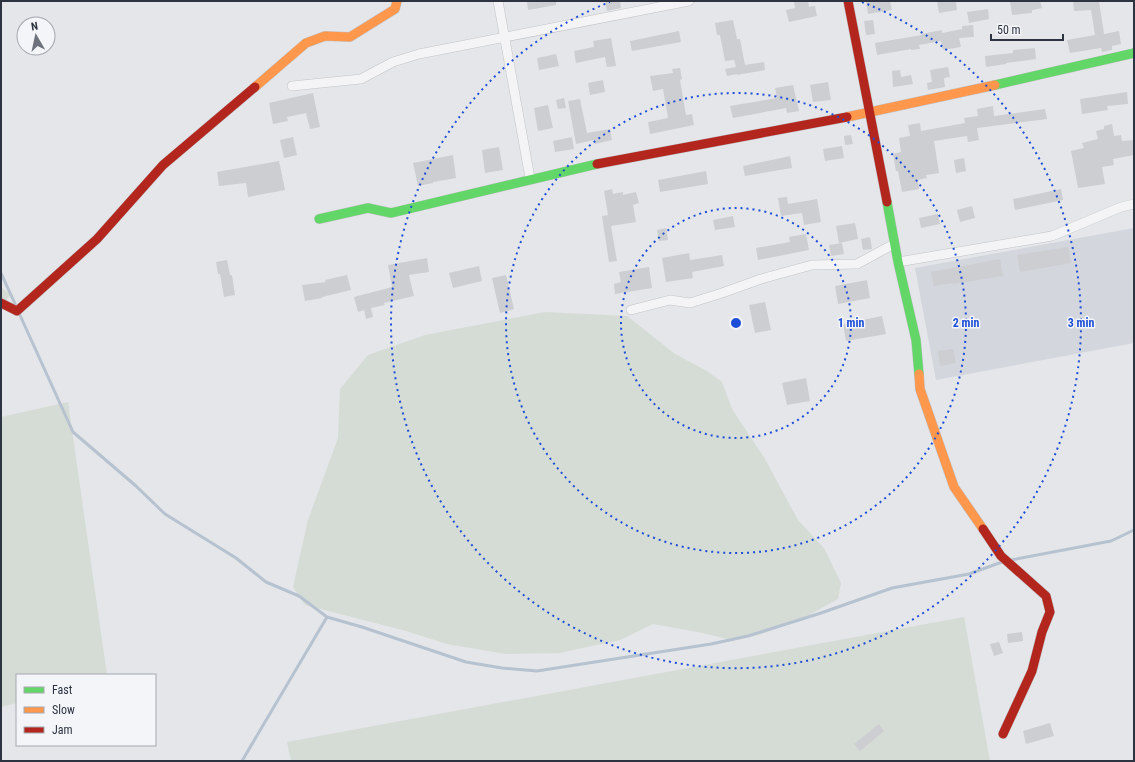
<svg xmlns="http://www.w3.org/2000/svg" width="1135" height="762" viewBox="0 0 1135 762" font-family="'Roboto Condensed',sans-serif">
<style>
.built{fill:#d3d6dc}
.green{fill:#d5dcd5}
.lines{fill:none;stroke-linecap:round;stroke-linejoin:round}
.stream{stroke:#b6c2d0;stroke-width:3}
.building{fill:#cdced1}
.street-casing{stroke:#c3c4c7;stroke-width:10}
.fast-casing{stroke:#c3c4c7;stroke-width:10}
.slow-casing{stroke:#c3c4c7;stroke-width:10}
.jam-casing{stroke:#c3c4c7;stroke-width:10}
.street{stroke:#f4f4f6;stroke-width:9}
.fast{stroke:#63d668;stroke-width:9}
.slow{stroke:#ff974d;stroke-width:9}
.jam{stroke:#b3261e;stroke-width:9}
.ring{fill:none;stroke:#1d4ed8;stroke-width:2;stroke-dasharray:2 4}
.centre{fill:#1d4ed8;stroke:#f3f5f8;stroke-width:2}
.ring-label{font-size:12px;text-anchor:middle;font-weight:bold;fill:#1d4ed8;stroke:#f3f5f8;stroke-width:3;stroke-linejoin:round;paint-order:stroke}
</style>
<rect width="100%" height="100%" fill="#e4e6e9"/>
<path class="built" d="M1134,228V343L936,380L915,268Z"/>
<path class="green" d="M1,287L11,295L1,306Z
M545,312L627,316L675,354L707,371L722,382L732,409L765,459L798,520L824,548L841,583L838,599L809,615L759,635L727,639L698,632L653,624L620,640L559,653L506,654L447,644L406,631L305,605L293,587L308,520L338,438L340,389L368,355L425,335Z
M68,402L107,675H17V703L1,707V417Z
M964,617L990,761H291L287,742Z"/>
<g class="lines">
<path class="stream" d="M1,273L16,306
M19,313L73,432L136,486L165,514L236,558L266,582L299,596L327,617L362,627L466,662L502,668L537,671L711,644L748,636L821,613L892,588L969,574L1002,562
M1011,560L1111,541L1134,530
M242,761L327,617"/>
</g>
<path class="building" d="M527,1H556V5L528,10Z
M605,1H620L621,8L607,11Z
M794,1H808L809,7L815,6L817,16L789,22L786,10L795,8Z
M866,1H890L892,10L868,14Z
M937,1H956L957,10L939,13Z
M1010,1H1040L1042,8L1032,10V13L1012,15Z
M1073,1H1099L1104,34L1119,31L1121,44L1112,46V50L1102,52L1101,48L1070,53L1067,40L1095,35L1091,10L1074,11Z
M988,9L989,19L969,23L967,12Z
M733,20L737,39H740L745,65L764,62L765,70L737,75V74L727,76L725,69L736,67L734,60L725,61L720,35H717L715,23Z
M873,20L875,34L866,35L864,21Z
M973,25L974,37L959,38L961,47L943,50L941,41L919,45L920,49L911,50V49L877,55L875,43L922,35L921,34L942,30V33L962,29V26Z
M679,31L681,42L632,51L630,41Z
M611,38L616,66L607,67L605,57L576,63L574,51L594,47L593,41Z
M1035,48L1036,59L1006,63V64L986,67L985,56L1013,53V50Z
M556,54L559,66L539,70L537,58Z
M948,67L950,77L944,78L945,87L928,90L927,83L932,82L930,70Z
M680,68L682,79L680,80L686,115L692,114L694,125L650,134L648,122L668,118L663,89L653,91L650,76L673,73L672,69Z
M900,70L901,77L911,75L913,84L893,87L892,71Z
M603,80L605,92L590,95L588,83Z
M828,82L831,100L813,102L810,85Z
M793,85L799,111L787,113L786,108L733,118L730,106L777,98L775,88Z
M1127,92L1128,104L1107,106L1108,110L1082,114L1080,99Z
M313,93L320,127L310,129L306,113L287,117L288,121L273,124L269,103Z
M564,98L566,108L558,109L556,100Z
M580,99L587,133L610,129L612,140L595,144L594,140L576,144L568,101Z
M548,105L553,128L538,131L534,108Z
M993,106L994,116L1045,109L1047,119L977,128L979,140L968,142L967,136L934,141L939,173L926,175L927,178L918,180L919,189L902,192L898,171H896L893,154L901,152L899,138L910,136L908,125L920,123L921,131L965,123L964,118L978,116L977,109Z
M1112,124L1114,136L1121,135L1122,141L1134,140V155L1113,159L1114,165L1102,167L1105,184L1078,188L1071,151L1084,148L1082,143L1098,139L1096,131L1104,129V126Z
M851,135L853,144L845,145L844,136Z
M293,137L297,155L284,158L280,140Z
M572,137L574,149L555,152L553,141Z
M842,146L844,158L825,161L823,149Z
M499,147L503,170L485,173L482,150Z
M453,155L456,178L433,182V183L418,186L413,163Z
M790,156L792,168L745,176L743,166Z
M964,158L966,171L956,173L954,160Z
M279,161L285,190L248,197L246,183L219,186L217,172Z
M706,171L708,184L660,192L658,180Z
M612,189L613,194L623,192V195L636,192L639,203L633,205L636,222L611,226L617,261L609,262L602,216L608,215L604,191Z
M1061,189L1063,200L1015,210L1013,199Z
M787,197L788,204L817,199L821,222L804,225L802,213L781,216L778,198Z
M972,206L975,218L960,222L957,210Z
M938,214L940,224L921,228L919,218Z
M733,216L735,227L715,230L713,220Z
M855,223L858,239L839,243L836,226Z
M666,228L668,240L659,241L657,230Z
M806,234L809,250L758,260L756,248L790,242L789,237Z
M870,237L872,249L863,250L861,239Z
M842,243L844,254L831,256L829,245Z
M1068,247L1071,263L1020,272L1017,255Z
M689,253L690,260L722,255L724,266L692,272L693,278L666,282L662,258Z
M427,258L429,272L409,275L414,296L384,303L385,305L371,308L373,317L366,319L364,310L358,312L354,297L392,287L388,265Z
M1000,259L1003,276L953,284V283L934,286L931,272Z
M227,260L230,275H232L235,295L224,297L220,274H218L216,262Z
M479,266L482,281L453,288L449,273Z
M649,267L652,288L615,294L614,284L621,282L619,272Z
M347,275L351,290L322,297V298L305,301L302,285L326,282L325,280Z
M506,275L514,309L500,313L492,278Z
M867,280L870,298L838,304L835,286Z
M765,302L771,330L755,333L749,305Z
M882,316L886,334L846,341L843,324Z
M953,349L956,363L940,366L938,351Z
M806,378L810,401L787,405L782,383Z
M1022,632L1023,641L1008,643L1007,634Z
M999,642L1003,653L994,656L990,644Z
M1050,723L1054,736L1026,744L1023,731Z
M879,724L884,731L860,751L854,744Z"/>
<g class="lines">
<g class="street-casing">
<path id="street" d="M498,1L530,178
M292,86L361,79L393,62L419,54L689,1
M898,262L1052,236L1121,207L1134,204
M631,310L670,300L690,303L722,293L761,279L812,265L857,264L894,244"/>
</g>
<g class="fast-casing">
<path id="fast" d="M995,85L1134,53
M887,202L898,262L916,340L919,374
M319,219L368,208L391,213L597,164"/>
</g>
<g class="slow-casing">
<path id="slow" d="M255,87L306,43L325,36L350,37L395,9L397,1
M847,117L995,85
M919,374L920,389L954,487L983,529"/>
</g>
<g class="jam-casing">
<path id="jam" d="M848,1L887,202
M597,164L847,117
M1,303L17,311L97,239L163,165L255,87
M983,529L1001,556L1046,596L1050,612L1042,632L1032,671L1003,734"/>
</g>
<use href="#street" class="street"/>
<use href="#fast" class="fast"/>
<use href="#slow" class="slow"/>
<use href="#jam" class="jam"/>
</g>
<g class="ring">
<circle cx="736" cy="323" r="115"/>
<circle cx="736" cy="323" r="230"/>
<path d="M862 2A345 345 0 1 1 610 2"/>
</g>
<circle cx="736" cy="323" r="6" class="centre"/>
<g class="ring-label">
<text x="851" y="327">1 min</text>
<text x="966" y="327">2 min</text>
<text x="1081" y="327">3 min</text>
</g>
<rect width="1135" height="762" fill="none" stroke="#2d3341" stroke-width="4"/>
<rect x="16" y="674" width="140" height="72" fill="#f3f5f8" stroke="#a4a7af"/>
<rect x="24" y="687" width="20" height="6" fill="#63d668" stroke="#a4a7af"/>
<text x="52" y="694" font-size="12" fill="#2d3341">Fast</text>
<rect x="24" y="707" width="20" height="6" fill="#ff974d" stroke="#a4a7af"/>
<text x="52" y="714" font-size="12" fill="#2d3341">Slow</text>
<rect x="24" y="727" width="20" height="6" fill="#b3261e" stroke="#a4a7af"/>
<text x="52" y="734" font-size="12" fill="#2d3341">Jam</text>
<g transform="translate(36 36) rotate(351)"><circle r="19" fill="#f3f5f8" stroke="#a4a7af"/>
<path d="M0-3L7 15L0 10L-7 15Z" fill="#6d727c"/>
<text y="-6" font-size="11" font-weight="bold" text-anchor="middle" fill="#2d3341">N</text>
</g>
<path d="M991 34v6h72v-6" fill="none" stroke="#2d3341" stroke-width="2"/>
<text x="997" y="34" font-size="12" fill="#2d3341" stroke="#f3f5f8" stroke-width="3" paint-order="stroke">50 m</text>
</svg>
